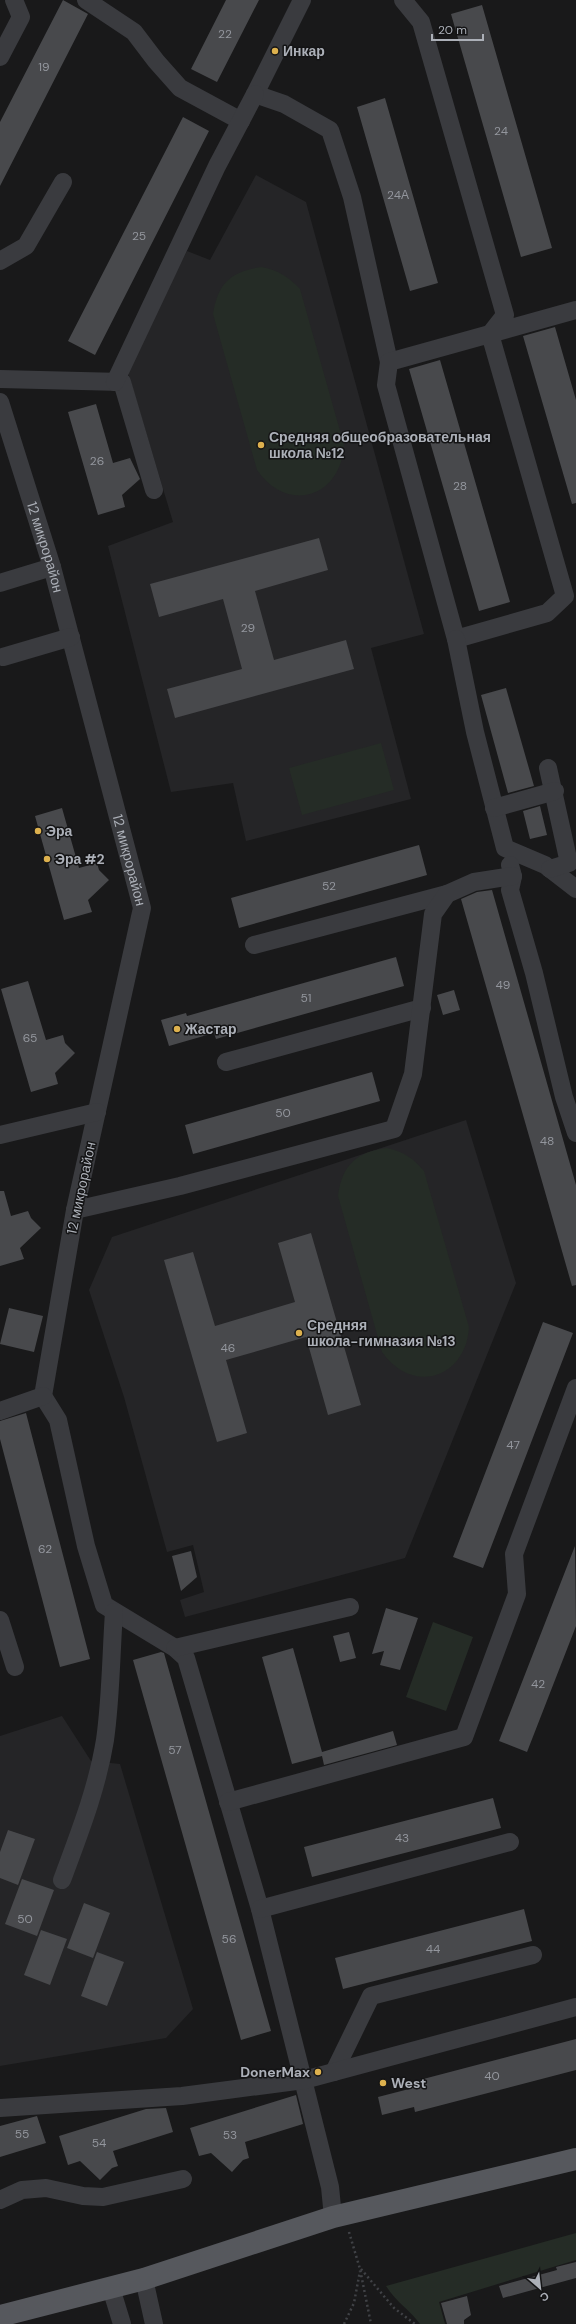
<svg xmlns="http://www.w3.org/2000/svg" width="576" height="2324" viewBox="0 0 576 2324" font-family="'DM Sans',sans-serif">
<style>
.built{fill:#252527}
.green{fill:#252c26}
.building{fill:#48494c}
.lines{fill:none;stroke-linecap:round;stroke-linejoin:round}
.path{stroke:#404246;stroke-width:2.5;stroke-dasharray:2 3;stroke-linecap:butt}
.minor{stroke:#3a3b3f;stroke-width:18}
.major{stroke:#56585d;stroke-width:22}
.poi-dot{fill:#ddb14e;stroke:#141415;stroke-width:1.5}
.labels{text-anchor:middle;stroke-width:3;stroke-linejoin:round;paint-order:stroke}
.number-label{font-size:12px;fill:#93969d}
.poi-label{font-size:14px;font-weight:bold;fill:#acb0b8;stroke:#141415;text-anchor:start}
.street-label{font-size:14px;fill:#acb0b8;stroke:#141415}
</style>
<rect width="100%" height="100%" fill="#19191a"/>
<path class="built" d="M256,175L306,202L424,634L371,648L411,799L246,841L233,783L171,792L108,546L173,522L127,369L187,251L210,260Z
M466,1120L516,1283L405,1558L185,1617L180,1600L204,1592L193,1545L167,1552L124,1397L89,1290L112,1237Z
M62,1716L91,1761L120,1764L193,2009L166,2038L0,2066V1736Z"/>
<path class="green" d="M262,267C279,271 288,276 300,289L344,445C341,498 287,514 257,470L213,314C218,283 231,271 262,267Z
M381,743L394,790L302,815L289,768Z
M387,1148C404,1152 413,1158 424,1171L469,1327C466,1379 412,1395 382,1352L338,1196C342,1165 356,1152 387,1148Z
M433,1622L473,1637L446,1711L406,1697Z
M576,2233V2260L439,2302L445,2324H420C410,2310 395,2301 386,2286Z"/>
<path class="building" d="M63,0L88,14L0,186V122Z
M226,0H259L217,82L191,69Z
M482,5L552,248L521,257L451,14Z
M385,98L438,283L410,291L357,107Z
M183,117L209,131L95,355L68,341Z
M555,327L576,400V503L572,504L523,336Z
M440,360L510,602L479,611L409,369Z
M96,404L113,463L130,458L140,479L122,495L125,507L98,515L68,412Z
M319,538L328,570L255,591L274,660L346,640L354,669L175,718L167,689L242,669L223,599L159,617L150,584Z
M506,688L534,786L508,793L481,695Z
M540,806L547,835L530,839L523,811Z
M62,808L79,868L97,863L99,870L109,880L88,900L92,912L64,920L35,816Z
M419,845L427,875L239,928L231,898Z
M492,890L576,1185V1285L572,1286L461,899L477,892Z
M396,957L404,986L216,1039L214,1033L169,1046L161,1020L186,1013L187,1016Z
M28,981L46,1040L63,1035L65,1043L75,1053L55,1073L58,1084L31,1092L1,989Z
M454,990L460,1010L443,1015L437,995Z
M372,1072L380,1101L193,1154L185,1125Z
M0,1191H4L11,1216L28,1211L31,1218L41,1228L20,1248L24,1259L0,1266Z
M311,1233L361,1405L328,1415L306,1337L226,1360L247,1433L217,1442L164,1260L193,1252L215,1326L295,1302L278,1243Z
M9,1308L43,1316L34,1352L0,1344Z
M543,1322L573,1333L483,1568L453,1557Z
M26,1413L90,1659L60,1667L0,1439V1421Z
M575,1546L576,1626L527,1752L499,1741Z
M191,1551L197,1577L181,1591L172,1556Z
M386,1608L418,1618L400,1670L380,1665L384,1651L372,1654Z
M349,1632L356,1658L340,1662L333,1636Z
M293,1648L322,1752L393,1731L397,1745L324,1765L322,1756L292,1764L262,1657Z
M161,1652L164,1653L271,2031L241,2040L133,1660Z
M493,1798L501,1828L312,1877L304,1847Z
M8,1830L35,1839L18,1885L0,1878V1852Z
M22,1879L54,1890L37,1936L5,1924Z
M84,1903L110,1913L93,1958L67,1948Z
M524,1909L532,1941L343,1989L335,1958Z
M41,1930L67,1939L50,1985L24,1975Z
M97,1952L124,1962L107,2006L81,1996Z
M576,2039V2070L415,2112L414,2107L382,2115L378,2097L409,2089L408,2083Z
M296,2095L303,2124L245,2142L249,2158L243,2160L232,2172L211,2153L199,2156L190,2128Z
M166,2108L173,2132L113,2151L118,2166L112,2168L100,2180L80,2161L68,2165L59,2136L146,2109Z
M37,2116L46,2143L0,2157V2126Z
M576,2262V2278L503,2298L499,2286L557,2270L556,2267Z
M467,2296L471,2315L464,2320V2324H447L441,2303Z"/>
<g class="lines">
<path class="path" d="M349,2232L360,2269L371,2324
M361,2269L394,2308L415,2324
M344,2324L354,2303L360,2271"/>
<g class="minor">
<path d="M86,0L134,32L156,61L180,88L241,121"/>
<path d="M302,0L255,94L284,104L330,130L352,197L389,362"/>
<path d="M403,0L421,22L505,315L490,334L565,596L547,613L456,639L386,385L389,362L576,310"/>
<path d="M0,57L21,17L14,0"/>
<path d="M0,261L26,246L63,182"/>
<path d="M0,379L122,382L154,490"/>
<path d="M115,382L217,166L255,94"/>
<path id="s1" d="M0,402L52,567L142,908L75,1210L43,1396"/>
<path d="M0,583L52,567"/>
<path d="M456,639L475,732L505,848L545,865L576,889"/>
<path d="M3,657L71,637"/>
<path d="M548,768L569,863L550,869"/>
<path d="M494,808L555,791"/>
<path d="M510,865L513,876L510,890L534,973L564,1097L576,1133"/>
<path d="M254,945L447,894"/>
<path d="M226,1062L422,1008"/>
<path d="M0,1135L97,1112"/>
<path d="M75,1210L180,1186L394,1129L413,1074L433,914L447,894L474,882L513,876"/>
<path d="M43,1396L58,1420L86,1546L104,1605L175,1648L186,1658L260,1909L330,2187L333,2217"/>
<path d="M0,1411L43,1396"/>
<path d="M0,1620L15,1667"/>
<path d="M175,1648L350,1607"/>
<path d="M228,1802L464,1737L517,1594L514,1554L576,1388"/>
<path d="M62,1880C79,1834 97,1789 105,1740C111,1698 111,1654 114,1612"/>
<path d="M260,1909L510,1842"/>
<path d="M334,2072L371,1996L533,1955"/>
<path d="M0,2108L182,2096L304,2080L576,2007"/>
<path d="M0,2200L22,2190L46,2188L83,2196L103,2197L183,2179"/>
<path d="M144,2279L154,2324"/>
<path d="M111,2288L122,2324"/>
</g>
<path class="major" d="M0,2316L144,2279L333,2217L576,2159"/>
</g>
<g class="poi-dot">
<circle cx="275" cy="51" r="4"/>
<circle cx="261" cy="445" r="4"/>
<circle cx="38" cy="831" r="4"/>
<circle cx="47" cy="859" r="4"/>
<circle cx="177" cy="1029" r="4"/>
<circle cx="299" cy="1333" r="4"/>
<circle cx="318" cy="2072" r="4"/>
<circle cx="383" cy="2083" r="4"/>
</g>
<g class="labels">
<g class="number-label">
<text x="225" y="38">22</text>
<text x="44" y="71">19</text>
<text x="501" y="135">24</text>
<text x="398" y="199">24А</text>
<text x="139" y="240">25</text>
<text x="97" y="465">26</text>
<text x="460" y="490">28</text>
<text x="248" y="632">29</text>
<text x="329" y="890">52</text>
<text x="503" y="989">49</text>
<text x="306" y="1002">51</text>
<text x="30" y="1042">65</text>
<text x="283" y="1117">50</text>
<text x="547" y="1145">48</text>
<text x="228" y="1352">46</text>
<text x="513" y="1449">47</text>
<text x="45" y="1553">62</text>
<text x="538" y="1688">42</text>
<text x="175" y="1754">57</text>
<text x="402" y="1842">43</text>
<text x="25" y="1923">50</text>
<text x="229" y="1943">56</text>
<text x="433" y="1953">44</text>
<text x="492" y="2080">40</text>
<text x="22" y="2138">55</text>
<text x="230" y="2139">53</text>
<text x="99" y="2147">54</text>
</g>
<g class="poi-label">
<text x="283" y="56">Инкар</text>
<text x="269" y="442">Средняя общеобразовательная<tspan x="269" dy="16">школа №12</tspan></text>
<text x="46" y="836">Эра</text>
<text x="55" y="864">Эра #2</text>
<text x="185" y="1034">Жастар</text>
<text x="307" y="1330">Средняя<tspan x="307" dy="16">школа-гимназия №13</tspan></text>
<text x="310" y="2077" text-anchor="end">DonerMax</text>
<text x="391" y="2088">West</text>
</g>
<g class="street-label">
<text dy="5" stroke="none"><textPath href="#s1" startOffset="152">12 микрорайон</textPath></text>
<text dy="5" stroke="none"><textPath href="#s1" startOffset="476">12 микрорайон</textPath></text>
<text transform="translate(81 1188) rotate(-78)" y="5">12 микрорайон</text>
</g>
</g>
<g transform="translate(540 2288) rotate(152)" stroke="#141415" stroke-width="3" paint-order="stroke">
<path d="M0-3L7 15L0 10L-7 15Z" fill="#acb0b8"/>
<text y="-6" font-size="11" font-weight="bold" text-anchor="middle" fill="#acb0b8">С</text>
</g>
<path d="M432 34v6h51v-6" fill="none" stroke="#acb0b8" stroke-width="2"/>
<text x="438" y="34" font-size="12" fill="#acb0b8" stroke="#141415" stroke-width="3" paint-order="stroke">20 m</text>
</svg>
